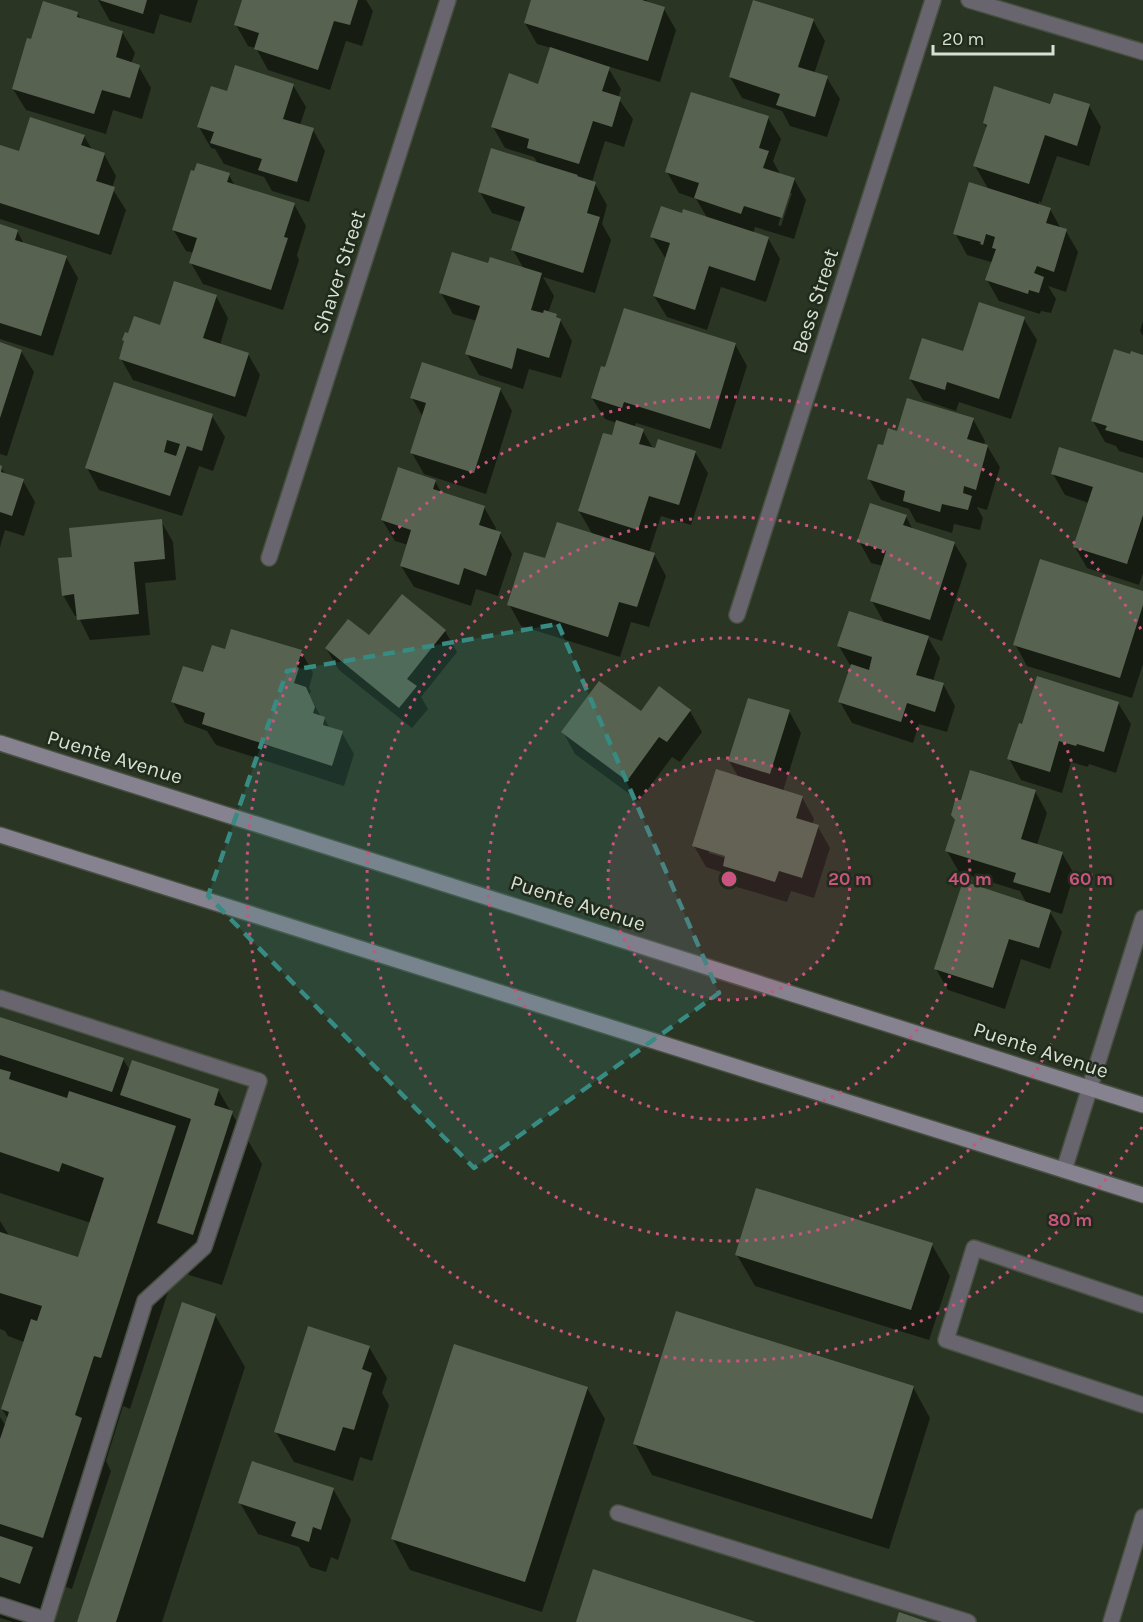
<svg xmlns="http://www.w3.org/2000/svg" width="1143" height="1622" viewBox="0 0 1143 1622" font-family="Karla,sans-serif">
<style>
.shadow{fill:#0007;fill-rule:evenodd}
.building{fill:#576350;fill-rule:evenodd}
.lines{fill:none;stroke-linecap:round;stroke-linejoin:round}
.service-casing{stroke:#475040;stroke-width:18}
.minor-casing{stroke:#475040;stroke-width:18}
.secondary-casing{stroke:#475040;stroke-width:18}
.service{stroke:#68656e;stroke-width:15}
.minor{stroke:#68656e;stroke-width:15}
.secondary{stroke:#878290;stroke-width:15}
.marked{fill:#378b82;fill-opacity:0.2;stroke:#378b82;stroke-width:4.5;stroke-dasharray:12 8;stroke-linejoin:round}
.ring{fill:none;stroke:#c9547f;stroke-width:3;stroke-dasharray:3 6}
.labels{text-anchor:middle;stroke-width:5;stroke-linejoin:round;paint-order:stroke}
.street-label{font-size:21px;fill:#d8dfd4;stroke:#212b1b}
.centre{fill:#c9547f;stroke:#212b1b;stroke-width:3}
.ring-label{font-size:18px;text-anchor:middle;font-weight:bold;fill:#c9547f;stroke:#212b1b;stroke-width:5;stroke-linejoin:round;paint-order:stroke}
</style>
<rect width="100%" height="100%" fill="#2b3524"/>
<path class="shadow" d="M98,0H198L191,23L160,14L154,34L110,21Z
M244,0H366L373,11L362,46L346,41L330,90L268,70L256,48L248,46L236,25Z
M533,0H647L646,3L664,9L676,30L660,82L607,66L621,89L618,98L633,119L624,147L605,141L592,182L595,184L607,205L602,224L611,240L595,293L543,277L554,296L548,313L560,320L572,341L561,378L529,369L523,389L479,375L467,354L477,321L453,314L441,293L489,265L524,269L513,250L521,222L492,213L480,192L538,164L534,157L505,148L493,127L539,85L551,48L537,44L525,23Z
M77,13L81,19L122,32L135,53L131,64L139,67L151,88L142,119L113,110L106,134L26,110L13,89L32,41Z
M813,20L825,41L814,74L827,78L840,99L827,137L790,126L782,111L742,98L730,77Z
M293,85L306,107L300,125L313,130L325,151L309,202L272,191L264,177L224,164L215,149L211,148L199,127L228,92Z
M1051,106H1089L1101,127L1089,166L1057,156L1041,203L1039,201V206L1050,209L1061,229L1066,231L1078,252L1066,292L1048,286L1056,299L1051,313L1041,311L1040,314L999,301L987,280L992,264L991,262L967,255L955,233L989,190L975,166L987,129L984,123Z
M768,118L781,139L773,161L780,174L794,179L806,200L794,239L755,227L753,234L768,238L780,259L766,302L721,287L707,330L667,317L654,296L666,259L652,237L683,215L708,219L696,199L679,193L667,172ZM789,193H792L781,226L778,225Z
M84,136L93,151L104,154L116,176L112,188L126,210L111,255L0,219V146L20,153Z
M229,175L235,186L294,204L306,226L297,255L299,260L283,310L203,284L191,263L194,253L186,251L173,229Z
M0,226L17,231L24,244L66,257L78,278L53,356L0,339Z
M216,296L228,318L220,345L248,354L260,375L246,417L133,380L121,359L125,343L161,327Z
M1024,319L1037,340L1011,419L959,402L956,411L923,400L910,379L964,353Z
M1143,321V336L1140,331Z
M0,344L21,351L34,372L7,456L0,454Z
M735,344L747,366L721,449L636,423L634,428L643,431L655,452H695L708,473L691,525L661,516L649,553L654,554L666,576L649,627L631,622L620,657L521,626L509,604L546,560L593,535L579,511L613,437L617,423L605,419L592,398Z
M1131,356H1143V458L1119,451L1116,446L1105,442L1093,421Z
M500,389L512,411L486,494L424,474L412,453L423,417L412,398Z
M212,416L225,437L213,471L199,466L182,516L99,490L87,468Z
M973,419L985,441L984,445L987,446L1000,467L987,510L977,507L983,518L980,530L954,524L952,533L916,522L909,509L881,500L869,479L884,447L898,433Z
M0,466L6,475L23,481L35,502L24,536L5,530L0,547Z
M1053,474L1143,475V573L1139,585L1087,568L1075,547L1089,503L1065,495Z
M435,481L442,494L484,507L496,528L495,532L500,533L512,554L498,596L476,589L471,606L414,587L401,566L408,545L395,541L382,520Z
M906,516L913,530L954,543L967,564L942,641L927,636L940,658L933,681L943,684L955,706L947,732L919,724L913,743L852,723L840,702L851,667L839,646L885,624L872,601L883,566L871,563L859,541Z
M161,521L173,542L176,580L145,583L150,635L90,640L78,616H75L63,595L73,558Z
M1143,593V664L1132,698L1027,666L1015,644Z
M445,631L457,652L421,697L428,709L412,728L339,670L326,648L369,637Z
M226,651H301L313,673L309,688L311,691L309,695L321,717L324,718L330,729L342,733L354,754L344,786L216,745L207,731L185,723L173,702L204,674Z
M1118,703L1131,724L1116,773L1089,764L1088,767L1071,762L1062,793L1021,780L1009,759Z
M690,711L702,732L680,762L672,757L639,801L575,754L563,732L641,713Z
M789,711L801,733L783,791L802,797L814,819L812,825L818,827L830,848L814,898L791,891L787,902L737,887L730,875L706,867L694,846L739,778L729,761ZM709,850L733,857L732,860L709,853Z
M1035,791L1047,813L1037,845L1062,853L1074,874L1062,914L1049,910L1062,932L1050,969L1021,959L1005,1009L948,990L936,969L1027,904L1020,891L959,872L947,851Z
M0,1018L123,1059L130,1071L218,1090L262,1164L222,1285L189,1275L179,1258L130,1409L123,1406L106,1461L111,1471L72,1589L51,1582L62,1599L54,1622H13L0,1618V1417L6,1426L8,1419L2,1409L24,1342L8,1336L5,1331L0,1329V1221L10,1237L79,1259L91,1223L0,1193Z
M932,1245L950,1276L929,1340L755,1286L737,1255Z
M215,1315L245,1367L162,1622H79Z
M369,1347L387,1378L382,1393L389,1405L372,1461L360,1457L353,1481L294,1462L276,1432Z
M913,1387L930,1418L889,1549L652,1475L635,1444Z
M587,1388L605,1419L542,1612L410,1570L393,1539Z
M333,1489L351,1520L338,1560L331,1557L326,1572L310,1567L299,1547L258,1534L240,1503Z"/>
<path class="building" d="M99,0H147L143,14Z
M242,0H358L350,25L334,21L318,70L254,49L259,33L234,25Z
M531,0H642L665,7L648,61L524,23Z
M753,0L814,19L798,67L828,76L815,117L776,105L780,94L729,77Z
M43,1L78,12L77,17L123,31L116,57L140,65L130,98L102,90L94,114L12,89L27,38L31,39Z
M550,47L610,67L602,91L621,97L612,127L593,121L579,164L527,148L529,139L491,127L509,73L538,84Z
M235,65L294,84L283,119L314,128L297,182L258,170L262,159L210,143L214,132L197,127L211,86L227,91Z
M994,86L1050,104L1054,93L1090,104L1077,146L1045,135L1029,184L973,166L987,125L983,123Z
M691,92L769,116L759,148L769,151L763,168L795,178L782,218L744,206L741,214L694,198L699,183L665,172Z
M30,117L85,135L81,145L105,153L96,181L115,187L99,235L0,203V145L19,151Z
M491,148L578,175L577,176L596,182L587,213L600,217L583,273L511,250L525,207L478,192Z
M197,163L230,173L227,182L295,203L284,237L288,238L271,290L189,263L197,238L172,230L191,170L194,171Z
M969,182L1051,208L1046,223L1067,229L1054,272L1037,266L1034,273L1044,277L1039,293L1029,290L1028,294L985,280L996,249L992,248L995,237L986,234L983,245L980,244L981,242L953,234Z
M661,206L682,213L683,209L769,237L755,281L709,266L695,310L653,296L670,243L650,237Z
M0,224L18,230L15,240L67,256L41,336L0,323Z
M452,252L488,263L490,257L542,273L531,310L543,313L544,310L557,314L556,317L561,319L549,358L517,348L512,369L465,354L480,306L439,293Z
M174,281L217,295L203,338L249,353L235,397L119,359L124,341L122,340L125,332L128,333L134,316L160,325Z
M979,302L1025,317L999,399L947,382L945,390L909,379L922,338L963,351Z
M624,308L736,343L710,429L624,402L622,408L591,398L601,366L605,367Z
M0,342L22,350L0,418Z
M1114,349L1130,354L1131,351L1143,355V441L1105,430L1107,426L1091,421Z
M422,362L501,388L474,473L410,453L426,403L410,398Z
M114,382L213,414L202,451L187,446L170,496L85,468ZM167,440L180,444L176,456L164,452Z
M907,398L974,418L967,439L988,445L976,490L964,486L963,493L972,496L968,510L942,504L940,512L903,501L905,491L867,479L878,444L883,445L888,428L897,431Z
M616,420L644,429L639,444L655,448L658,439L696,451L679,505L649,496L638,530L578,511L603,433L612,435Z
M1059,447L1143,473V515L1127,564L1073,547L1093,487L1051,474Z
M0,465L2,466L1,472L24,479L12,516L0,512Z
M398,467L436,480L433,489L485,506L479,525L501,532L486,576L464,568L459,585L400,566L411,530L381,520Z
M870,503L907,515L903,525L955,542L930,620L870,601L886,551L857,542Z
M162,519L165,559L134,562L139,614L77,620L74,594L62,596L58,558L72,557L69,528Z
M557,522L655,553L637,607L619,602L608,637L507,605L524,552L545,558Z
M1040,559L1143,591V605L1120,678L1013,645Z
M402,594L446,630L407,679L417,686L399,708L325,648L348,619L369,635Z
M849,611L929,636L916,675L944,683L935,712L907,703L901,722L838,702L851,664L869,670L872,657L837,646Z
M231,629L302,650L297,667L299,668L294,683L306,687L315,707L313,713L325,717L323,725L343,731L332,766L202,724L205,713L171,702L183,666L203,672L212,645L225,649Z
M1037,676L1119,702L1104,752L1077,744L1076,746L1059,741L1050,772L1007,759L1019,723L1022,724Z
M599,681L641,711L659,686L691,710L667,742L659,737L627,781L561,732Z
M748,698L790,710L770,774L728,761Z
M716,769L803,796L796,818L819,825L802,878L779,871L775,882L723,866L725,856L692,846Z
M970,770L1036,790L1021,839L1063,852L1050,893L1013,882L1016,873L945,851L955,820L951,815L955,800H961Z
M963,881L1051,910L1039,948L1009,939L993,988L934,969Z
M0,1017L124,1058L112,1092L0,1055Z
M132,1060L219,1089L214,1105L233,1111L193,1235L157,1223L191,1119L120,1095Z
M0,1069L11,1072L9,1079L67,1098L69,1091L176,1126L101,1358L94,1356L75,1415L82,1418L43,1538L0,1524V1439L9,1412L1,1409L31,1319L37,1321L42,1306L0,1293V1232L78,1257L104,1178L62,1163L59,1172L0,1152Z
M756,1188L933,1243L911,1310L735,1255Z
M182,1302L216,1314L116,1622H77Z
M676,1311L914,1386L872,1519L633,1444Z
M308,1326L370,1346L362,1369L372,1373L354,1430L343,1427L335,1451L274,1432Z
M454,1344L588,1387L525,1582L391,1539Z
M252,1461L334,1488L321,1530L313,1527L309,1542L291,1536L296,1522L238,1503Z
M0,1536L33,1547L20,1584L0,1577Z
M593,1569L756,1622H576Z
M899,1612L928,1622H896Z"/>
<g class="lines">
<g class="service-casing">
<path id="service" d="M0,998L259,1081L204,1247L145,1301L46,1620L0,1605
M1143,1305L974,1248L946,1340L1143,1405"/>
</g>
<g class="minor-casing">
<path id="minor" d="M969,0L1143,52
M269,558L448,0
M737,615L933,0
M1064,1170L1143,918
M618,1513L968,1622
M1111,1622L1143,1517"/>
</g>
<g class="secondary-casing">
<path id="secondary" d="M0,743L1143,1105
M0,835L1143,1195"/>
</g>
<use href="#service" class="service"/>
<use href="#minor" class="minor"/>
<use href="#secondary" class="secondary"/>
</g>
<path class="marked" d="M558,624L719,993L474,1168L208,896L287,671Z"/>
<circle cx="729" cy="879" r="121" fill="#c9547f" fill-opacity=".12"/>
<g class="ring">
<circle cx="729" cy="879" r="121"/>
<circle cx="729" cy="879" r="241"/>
<circle cx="729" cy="879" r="362"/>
<path d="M1142 1127A482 482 0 1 1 1142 631"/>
</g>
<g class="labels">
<g class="street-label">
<text transform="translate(339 272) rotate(-72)" y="7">Shaver Street</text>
<text transform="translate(815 301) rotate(-72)" y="7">Bess Street</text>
<text transform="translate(115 757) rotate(17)" y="7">Puente Avenue</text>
<text transform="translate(578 903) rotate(18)" y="7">Puente Avenue</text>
<text transform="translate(1041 1050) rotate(18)" y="7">Puente Avenue</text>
</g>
</g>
<circle cx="729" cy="879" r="9" class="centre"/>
<g class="ring-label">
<text x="850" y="885">20 m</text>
<text x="970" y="885">40 m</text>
<text x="1091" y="885">60 m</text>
<text x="1070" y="1226">80 m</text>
</g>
<path d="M933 45v9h120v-9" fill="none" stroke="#d8dfd4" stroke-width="3"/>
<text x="942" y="45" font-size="18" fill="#d8dfd4" stroke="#212b1b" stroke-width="4.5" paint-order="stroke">20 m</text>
</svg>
